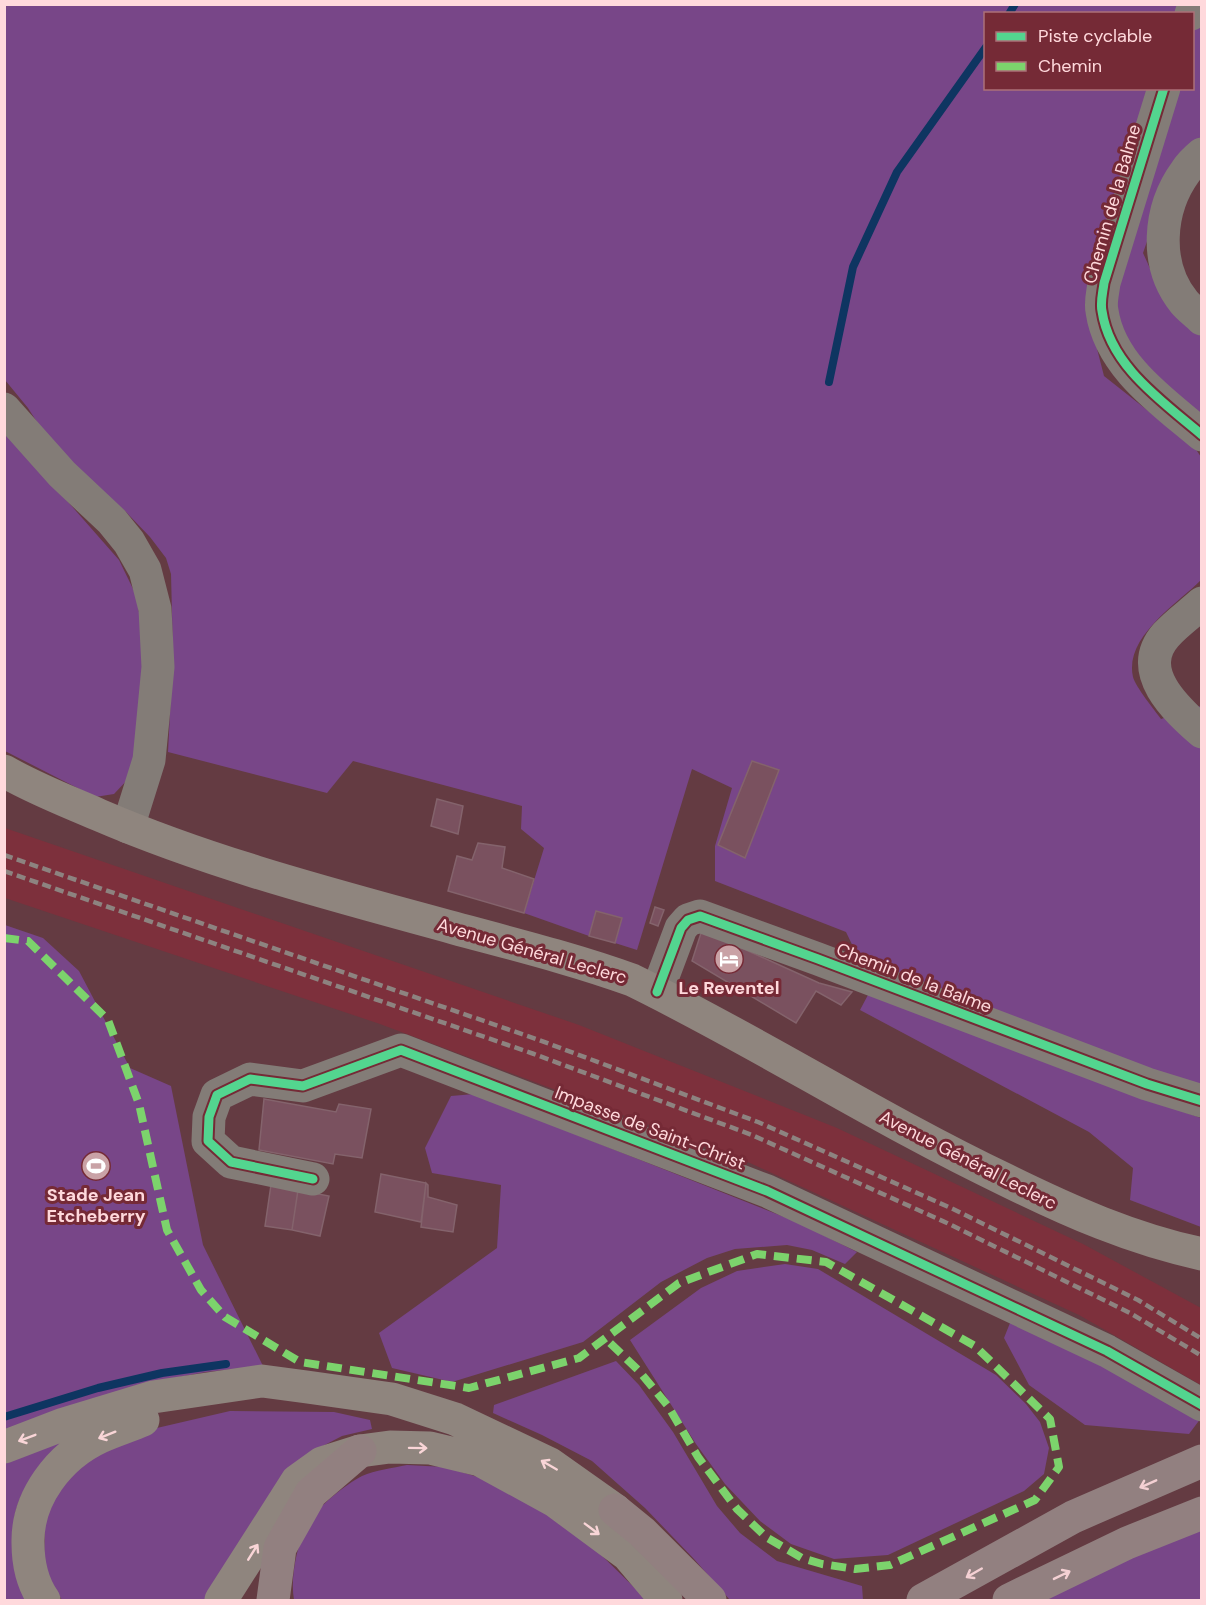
<svg xmlns="http://www.w3.org/2000/svg" width="1206" height="1605" viewBox="0 0 1206 1605" font-family="'DM Sans',sans-serif">
<style>
.built{fill:#7d303c}
.green{fill:#784688;fill-rule:evenodd}
.lines{fill:none;stroke-linecap:round;stroke-linejoin:round}
.stream{stroke:#0e3561;stroke-width:8}
.building{fill:#7a515f;stroke:#84636c;stroke-width:1.5}
.minor{stroke:#837c77;stroke-width:33}
.major{stroke:#8f857e;stroke-width:33}
.highway{stroke:#928080;stroke-width:33}
.rail{stroke:#8d8380;stroke-width:4.5;stroke-dasharray:9 4.5;stroke-linecap:butt}
.quiet{stroke:#7cd36c;stroke-width:8;stroke-dasharray:15 8;stroke-linecap:butt}
.cycleway-casing{stroke:#752a36;stroke-width:13}
.cycleway{stroke:#53d58f;stroke-width:9}
.oneway{stroke:#f9d5d7}
.oneway2{stroke:#f4d0d3}
.labels{text-anchor:middle;stroke-width:6;stroke-linejoin:round;paint-order:stroke}
.street-label{font-size:18px;fill:#ffd9dc;stroke:#752a36}
.poi-label{font-size:18px;font-weight:bold;fill:#ffd9dc;stroke:#752a36}
</style>
<rect width="100%" height="100%" fill="#643b42"/>
<path class="built" d="M5,828L579,1025L837,1128L1083,1244L1201,1308V1385L1079,1315L750,1163L380,1024L5,898Z"/>
<path class="green" d="M4,5H1201V140L1171,172L1143,253L1163,297L1201,334V422L1085,302L1104,376L1195,448L1201,457V580C1177,604 1124,637 1133,677C1135,686 1155,711 1161,719L1201,706V1091L859,959L846,932L715,881V846L732,788L692,769L637,950L615,943L621,918L596,911L589,936L524,913L544,848L521,829L522,806L353,761L327,793L168,752L173,654L171,574L166,558L150,537L126,512L53,447L28,408L5,380ZM986,14H1192V88H986Z
M4,429L119,560L136,595L152,687L130,777L114,794L95,797L5,751Z
M5,925L43,938L79,971L130,1068L171,1086L203,1245L263,1366L206,1372L142,1384L5,1432Z
M869,993L1055,1066L1201,1118V1227L1130,1200L1133,1168L1089,1132L860,1010Z
M474,1094L797,1222L857,1252L845,1264L812,1250L787,1245L735,1249L707,1258L661,1282L583,1342L452,1382L392,1368L379,1333L497,1248L501,1185L432,1173L425,1148L451,1096Z
M785,1264L818,1269L996,1375L1026,1404L1040,1422L1049,1448L1044,1474L1024,1491L888,1555L834,1559L791,1544L760,1521L725,1484L696,1444L630,1340L701,1288L737,1271Z
M1012,1318L1201,1418L1189,1434L1085,1425L1029,1385L1004,1338Z
M616,1361L639,1385L673,1432L717,1506L740,1533L777,1561L862,1586L863,1600H730L694,1559L645,1508L592,1461L542,1435L493,1413L494,1405Z
M230,1411L334,1412L370,1420L372,1429L342,1436L317,1449L205,1600H62L49,1578L44,1560L45,1526L50,1504L72,1470L131,1434Z
M78,1433C43,1464 12,1487 13,1538C13,1556 23,1582 28,1600H5V1459Z
M407,1465L445,1467L494,1482L540,1507L591,1545L647,1600H294C290,1577 297,1546 307,1524C316,1508 346,1484 362,1476C375,1470 393,1468 407,1465Z
M1201,1523V1600H1041Z"/>
<g class="lines">
<path class="stream" d="M1009,14L1015,4
M829,382L853,267L897,172L986,47
M4,1417L98,1388L162,1373L226,1364"/>
</g>
<path class="building" d="M752,761L779,770L745,858L718,845Z
M437,799L463,806L458,834L431,826Z
M478,843L505,847L502,868L534,879L524,913L448,891L457,856L472,860Z
M655,907L664,910L658,926L650,923Z
M596,911L622,918L615,943L589,936Z
M702,930L819,983L852,992L841,1005L816,991L796,1023L692,961Z
M264,1099L336,1112L339,1104L371,1109L362,1158L335,1154L333,1164L259,1150Z
M381,1174L426,1183L421,1222L375,1212Z
M426,1183L428,1185V1197L457,1205L453,1232L421,1227Z
M271,1185L298,1190L292,1230L265,1226Z
M298,1190L329,1196L320,1236L292,1230Z"/>
<g class="lines">
<path class="minor" d="M1191,14L1195,4
M1164,88L1104,283C1103,292 1100,302 1102,311C1110,366 1162,401 1202,435
M1202,154C1196,159 1190,165 1186,171C1158,209 1154,265 1184,302C1189,308 1196,313 1202,319
M4,409L62,474L112,521L129,542L145,570L155,609L158,667L149,760L128,827
M1202,603C1190,614 1177,623 1166,635C1134,671 1176,709 1202,732
M657,992L681,928L688,920L700,916L818,959L1147,1084L1202,1101
M313,1179L231,1162L208,1141L209,1117L217,1095L250,1079L303,1086L401,1050L767,1191L1107,1351L1202,1405"/>
<path class="major" d="M4,771C35,789 67,801 99,815C213,864 334,895 454,928C513,944 574,959 632,980C759,1042 878,1119 1006,1180C1069,1211 1132,1239 1202,1254
M4,1447L64,1424L153,1397L262,1381L307,1387L392,1399L455,1419L550,1464L615,1510L634,1532
M44,1600C32,1583 28,1564 28,1543C27,1498 59,1456 100,1437C113,1431 129,1426 143,1420
M221,1600L297,1481L322,1463L360,1451L390,1447L430,1448L480,1460L555,1501L628,1555L666,1600"/>
<path class="highway" d="M615,1510L642,1532L710,1600
M273,1600L280,1548L311,1493L360,1451
M923,1600L1073,1517L1202,1461
M1009,1600L1127,1543L1202,1513"/>
<path class="rail" d="M4,855L539,1040L758,1122L953,1209L1138,1300L1202,1339
M4,871L534,1054L752,1135L947,1223L1130,1313L1202,1356"/>
<path class="quiet" d="M4,938L28,941L108,1020L139,1104L167,1230L201,1290L225,1317L300,1362L469,1388L579,1358L679,1283L757,1254L826,1262L975,1346L1050,1419L1059,1467L1035,1500L890,1565L855,1569L822,1564L802,1558L766,1537L737,1509L698,1457L668,1406L639,1371L605,1338"/>
<g class="cycleway-casing">
<path id="cycleway" d="M1164,88L1104,283C1103,292 1100,302 1102,311C1110,366 1162,401 1202,435
M657,992L681,928L688,920L700,916L818,959L1147,1084L1202,1101
M313,1179L231,1162L208,1141L209,1117L217,1095L250,1079L303,1086L401,1050L767,1191L1107,1351L1202,1405"/>
</g>
<use href="#cycleway" class="cycleway"/>
</g>
<defs><path id="oneway-shaft" d="M-6 0H5M1.5-3L5.5 0L1.5 3" fill="none" stroke-width="1.6" stroke-linecap="round" stroke-linejoin="round" transform="scale(1.5)"/></defs>
<g class="oneway">
<use href="#oneway-shaft" transform="translate(107 1435) rotate(158)"/>
<use href="#oneway-shaft" transform="translate(27 1438) rotate(159)"/>
<use href="#oneway-shaft" transform="translate(418 1448) rotate(1)"/>
<use href="#oneway-shaft" transform="translate(549 1465) rotate(-150)"/>
<use href="#oneway-shaft" transform="translate(592 1529) rotate(37)"/>
<use href="#oneway-shaft" transform="translate(253 1552) rotate(-58)"/>
</g>
<g class="oneway2">
<use href="#oneway-shaft" transform="translate(1148 1484) rotate(156)"/>
<use href="#oneway-shaft" transform="translate(974 1573) rotate(150)"/>
<use href="#oneway-shaft" transform="translate(1062 1575) rotate(-26)"/>
</g>
<defs>
<g id="hotel-disc" transform="scale(1.5)"><circle r="9.5" fill="#c9a2a6" stroke="#752a36"/><path d="M-6-4.5h1.5V1H6V5H4.5V3h-9V5H-6ZM-4 0a1.8 1.8 0 1 1 3.6 0ZM.5 0V-2.5h3Q6-2.5 6 0Z" fill="#fff"/></g>
<g id="stadium-disc" transform="scale(1.5)"><circle r="9.5" fill="#c9a2a6" stroke="#752a36"/><path d="M0-5a6.5 5 0 1 0 0 10a6.5 5 0 1 0 0-10ZM-3.5-1.8h7v3.6h-7Z" fill="#fff"/></g>
</defs>
<g fill-rule="evenodd">
<use href="#hotel-disc" x="729" y="959"/>
<use href="#stadium-disc" x="96" y="1166"/>
</g>
<g class="labels">
<g class="street-label">
<text transform="translate(1112 204) rotate(-74)" y="6">Chemin de la Balme</text>
<text transform="translate(532 951) rotate(16)" y="6">Avenue Général Leclerc</text>
<text transform="translate(914 978) rotate(21)" y="6">Chemin de la Balme</text>
<text transform="translate(650 1128) rotate(21)" y="6">Impasse de Saint-Christ</text>
<text transform="translate(968 1160) rotate(27)" y="6">Avenue Général Leclerc</text>
</g>
<g class="poi-label">
<text x="729" y="994">Le Reventel</text>
<text x="96" y="1201">Stade Jean<tspan x="96" dy="21">Etcheberry</tspan></text>
</g>
</g>
<rect width="1206" height="1605" fill="none" stroke="#ffd9dc" stroke-width="12"/>
<rect x="984" y="12" width="210" height="78" fill="#752a36" stroke="#ac7078" stroke-width="1.5"/>
<rect x="996" y="32" width="30" height="9" fill="#53d58f" stroke="#ac7078" stroke-width="1.5"/>
<text x="1038" y="42" font-size="18" fill="#ffd9dc">Piste cyclable</text>
<rect x="996" y="62" width="30" height="9" fill="#7cd36c" stroke="#ac7078" stroke-width="1.5"/>
<text x="1038" y="72" font-size="18" fill="#ffd9dc">Chemin</text>
</svg>
